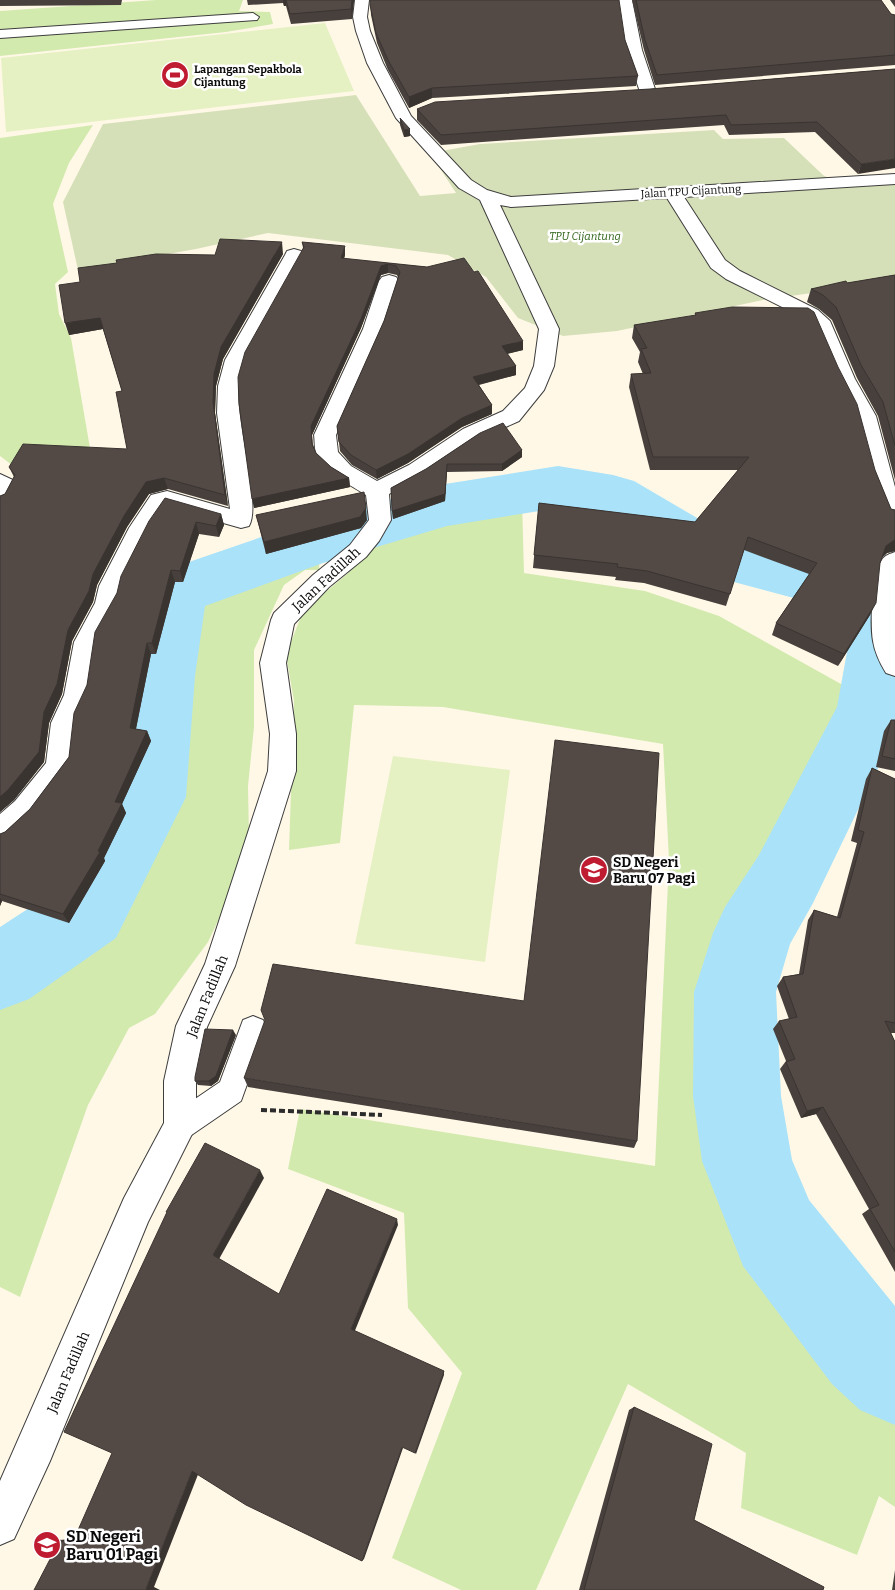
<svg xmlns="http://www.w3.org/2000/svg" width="895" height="1590" viewBox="0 0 895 1590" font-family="Bitter,serif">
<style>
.green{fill:#d3eaaf}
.cemetery{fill:#d6e0b8}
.pitch{fill:#e5f1c2}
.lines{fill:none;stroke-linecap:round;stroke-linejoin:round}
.river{fill:#a9e2f9;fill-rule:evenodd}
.service-casing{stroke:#3d3d3d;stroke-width:2}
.minor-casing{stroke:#3d3d3d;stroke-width:2}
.path{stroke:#2c2c2c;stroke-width:4;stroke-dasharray:6 3;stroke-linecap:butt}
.service{fill:#fff;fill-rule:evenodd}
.minor{fill:#fff;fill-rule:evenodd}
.wall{fill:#47403c}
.shaded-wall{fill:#3a3431}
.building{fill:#534a46;stroke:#3a3431}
.labels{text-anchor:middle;stroke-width:5;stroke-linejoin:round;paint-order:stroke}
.far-poi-label{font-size:11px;font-weight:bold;fill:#0a0a0a;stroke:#fff;text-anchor:start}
.far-street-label{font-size:11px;fill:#0a0a0a;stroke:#fff}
.far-park-label{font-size:11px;font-style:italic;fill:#2e6318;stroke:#fff}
.street-label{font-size:14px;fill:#0a0a0a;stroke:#fff}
.poi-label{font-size:14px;font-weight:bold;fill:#0a0a0a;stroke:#fff;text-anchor:start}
.near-poi-label{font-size:16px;font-weight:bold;fill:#0a0a0a;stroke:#fff;text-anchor:start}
</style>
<rect width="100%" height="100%" fill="#fff8e7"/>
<path class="green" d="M156,0H243L239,11L270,12L273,24L226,32L0,56V11Z
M93,125L69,163L53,204L68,272L55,284L59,314L71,338L95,477L25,475L0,456V138Z
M522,500L524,573L645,591L719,616L859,694L806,801L741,910L711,1032L731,1166L803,1305L895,1400V1507L879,1496L857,1555L741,1508L746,1453L628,1384L536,1590H461L392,1558L462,1373L408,1308L404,1213L288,1169L300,1109L655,1166L669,860L663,744L443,707L354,705L340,843L289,850L294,701L286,655L303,611L347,574L378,532L441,513Z
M320,548L319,570H305L284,585L254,650V727L248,786L249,836L225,906L208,942L155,1014L129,1028L88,1105L20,1297L0,1287V992L21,982L85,937L114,910L147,847L161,828L178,788L188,697L185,654L193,608L262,572Z"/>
<path class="cemetery" d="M356,95L420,196L456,193L430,153L480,144L714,130L723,139L784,138L823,175L845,187L895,182V281L763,300L617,331L563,336L518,318L486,277L448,255L268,233L196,249L78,270L63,202L103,124Z"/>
<path class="pitch" d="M325,23L354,91L6,132L1,58Z
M393,756L510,770L485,962L355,944Z"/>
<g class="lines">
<path class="river" d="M558,466L613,475L634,481L704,522L764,545L847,565L887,589L895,601V733L813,903L790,944L776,992L781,1096L792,1160L809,1200L895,1306V1425L860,1410L832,1384L743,1266L702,1161L693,1096L694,992L713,933L725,907L759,855L837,707L847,652L846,632L841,623L805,601L730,581L660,554L597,514L558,508L447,526L323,563L205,606L195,676L186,797L116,938L29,999L0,1010V927L60,888L112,794L127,676L142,592L151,575L279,531L445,484Z"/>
<g class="service-casing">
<path id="service" d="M253,13L259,17L257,20L0,38V30Z
M253,1016L263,1020L267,1029L241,1101L190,1136L180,1140L170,1136L166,1126L170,1116L220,1082L243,1020Z"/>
</g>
<g class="minor-casing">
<path id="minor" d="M355,0H369L367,17L370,31L383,63L411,116L471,180L487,190L511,197L895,174V184L684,197L725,260L740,271L818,310L830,321L855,379L876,416L895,487V523L887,521L871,482L854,416L835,379L811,324L804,318L726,279L711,268L667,198L511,207L500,205L559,329L554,366L544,390L519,421L479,439L425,475L389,494L391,520L379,541L366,557L329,587L294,624L286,663L296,734V771L235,966L207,1027L196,1081V1126L148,1222L50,1461L14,1539L0,1545V1481L124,1198L164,1123V1081L176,1026L205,964L268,771L270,734L260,663L271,620L274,613L313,575L350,545L369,520L366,495C351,485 324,473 317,455C314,449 315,441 314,435L363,329L379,281L382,277L389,275L396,277L399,281L383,329L336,435L338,452L351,466L377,481L409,465L463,429L503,411L525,388L534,366L539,329L480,200L459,188L396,118L367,63L356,31L353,17Z
M618,0H632L642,50L656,92L654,95H642L640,92L626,50Z
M294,249L301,251L303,255C291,277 278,300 266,322C255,343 242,362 239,385C234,419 262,504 249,526L241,528L167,507L151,531L123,586L119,603L98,642L90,695L77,723L73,766L35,817L10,840L0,843V814L15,801L46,763L51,723L64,695L74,642L95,603L99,586L129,528L151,495L167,491L230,509L217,413L218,386L225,360L285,255L287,251Z
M0,474L15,481L18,486L8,505L0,507Z
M895,552V676L886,673C880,663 875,653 873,641C870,624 872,573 882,560C885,555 890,554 895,552Z"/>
</g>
<path class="path" d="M261,1110L382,1115"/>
<use href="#service" class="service"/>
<use href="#minor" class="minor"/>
</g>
<path class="wall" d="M0,0H122L121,5L0,6Z
M247,0H354L352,19L291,24L286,6H284L283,3L248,5Z
M370,0L625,40L638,76L636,86L432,98L409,108L388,70L377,43L371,15Z
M632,0H881L891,14L895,15V65L655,85L644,50Z
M890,0H895V7Z
M895,69L858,174L815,132L729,135L724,125L441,145L417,120V109L650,89Z
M400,118L410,136L404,137L400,125Z
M302,242L345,255L344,259L427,267L523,350L507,354L516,366V375L479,385L492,405V414L462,427L408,463L377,479L352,465L340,451L337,426L384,321L398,278L397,275L388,273L381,275L361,328L312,435L313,445L316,453L331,467L349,478L350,487L254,508L303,248Z
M283,254L223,359L216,386L215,413L228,506L168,489L149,494L127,527L97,585L93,602L72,641L62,694L49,723L44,762L14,800L0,812V496L5,494L14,477L9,467L127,449L122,391L103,329L69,335L80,282L215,255Z
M895,275V480L878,416L857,378L832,320L819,309L807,302L811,289Z
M695,313L875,470L891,509L895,510V551L887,553L882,558L880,563L870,615L838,666L772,635L776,623L809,574L744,550L726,606L644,583L615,580L616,577L533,568L539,503L695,522L738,470H650L629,387L631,374H643L638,362L640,352L632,338L634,325L695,316Z
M480,433L522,450V457L502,471L447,472L445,501L393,519L391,488L426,469Z
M221,514L224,525L219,537L199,534L183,582H175L156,654H151L136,729L147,731L151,741L122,804L126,813L104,858L105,861L69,923L2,901L0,906V834L5,832L30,809L69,757L87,685L117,593L149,521Z
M256,515L367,520L361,528L266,554Z
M891,720H895V771L876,767L884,731Z
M872,768L895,779V1033H891L895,1042V1272L862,1214L869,1209L816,1114L801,1118L780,1069L786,1061L773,1029L779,1021L789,1019L777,986L783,977L799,974L808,920L814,910L837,917L857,843L851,841L866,779Z
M236,1035L218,1081L211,1086L198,1085L195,1081Z
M244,1078L637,1141L634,1148L248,1087Z
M634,1407L694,1520L823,1590H579L629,1410Z
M895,1570V1590H892Z"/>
<path class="shaded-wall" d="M283,0H286V6H284Z
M352,0H354L352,19L351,9Z
M432,88V98L409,108V97Z
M410,129V136L404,137V130Z
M895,159V168L858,174L861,164Z
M282,242L283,254L223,359L216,386L215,413L228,506L225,495L213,402L214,374L221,347Z
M345,246V255L341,267V258Z
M388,264V273L381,275L361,328L312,435L314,453L311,426L381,266Z
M100,318L103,329L69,335L65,323Z
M523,341V350L501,355L502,346Z
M516,366V375L473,386V377Z
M492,405V414L462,427L408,463L377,479L376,470L462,418Z
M522,450V457L502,471V464Z
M447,464L445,501L393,519L392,511Z
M164,478L168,489L149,494L127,527L97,585L93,602L72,641L62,694L49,723L44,762L14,800L0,812V797L44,712L68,630L93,574L124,516L146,482Z
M349,478L350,487L254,508L252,499Z
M366,508L367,520L361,528L266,554L264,542Z
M221,514L224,525L219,537L216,526Z
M196,522L199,534L183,582L180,571Z
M895,540V551L887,553L880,559L886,546L893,541Z
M171,570L175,582L156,654L152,643Z
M876,603L870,615L838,666L844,654Z
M147,643L151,654L134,738L130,728Z
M147,731L151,741L122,804L126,813L104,858L105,861L69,923L63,914L98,851L115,802Z
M0,898L2,901L0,906Z
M233,1030L236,1035L218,1081L211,1086L209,1081Z
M823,1107L816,1114L801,1118L807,1111Z
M260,1170L264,1178L218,1261L213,1255Z
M397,1219L398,1225L354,1333L351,1329Z
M444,1371V1375L416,1454L415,1453Z
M402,1447L403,1448L364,1559L362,1561Z
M192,1471L199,1472L154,1587L160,1590H147L146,1589Z
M70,1539L81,1545L71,1546L60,1540Z"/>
<path class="building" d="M286,0H352L351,9L290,14Z
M370,0H619L625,40L638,76L432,88L409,97L388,60L376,33L370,5Z
M636,0H881L891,14L895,15V55L657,75L645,40Z
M895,69V159L861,164L817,122L731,125L726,115L441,135L417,109L435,102L650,89Z
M400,118L410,129L404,130Z
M220,239L282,242L221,347L214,374L213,402L225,495L164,478L146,482L124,516L93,574L89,591L68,630L57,684L44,712L39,752L8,790L0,797V496L5,494L15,475L9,467L23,444L127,449L116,392L122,391L100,318L65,323L59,285L80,282L78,268L117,263L116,260L156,254L215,255Z
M302,242L345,246L341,258L427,267L464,258L474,272L478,271L523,341L502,346L516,366L473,377L492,405L462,418L408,454L376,470L351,455L339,442L337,426L384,321L400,272L396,266L388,264L381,266L361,319L311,426L312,444L316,453L331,467L349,478L252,499L239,404L238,377L245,352L304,247Z
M895,275V446L883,402L861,365L836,307L823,295L811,289L846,281L847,283Z
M732,307L808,308L814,312L838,367L857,404L875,470L891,509L895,510V540L893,541L886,546L880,563L876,603L844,654L776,623L817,563L748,537L730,594L647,571L617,567L618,564L534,555L539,503L695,522L749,457H653L631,374L651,373L641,349L647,348L634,325L696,315L695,313Z
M503,423L522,450L502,464H447L445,494L392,511L391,488L426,469L480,433Z
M364,492L366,508L360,517L264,542L256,515Z
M165,498L221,514L216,526L196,522L180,571L171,570L152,643H147L130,728L147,731L115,802L122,803L98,851L100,852L63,914L0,894V834L5,832L30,809L69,757L74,713L87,685L95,632L117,593L121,576L149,521Z
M891,720H895V759L882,756Z
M555,740L659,753L637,1141L244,1078L265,1020L261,1010L273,964L524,1001Z
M872,768L895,779V1023L885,1021L895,1042V1252L870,1209L879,1205L823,1107L807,1111L786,1062L795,1059L779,1021L797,1017L783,977L803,974L814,910L840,918L864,832L858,830Z
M205,1029L233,1030L216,1076L209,1081H195V1077Z
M205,1143L260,1170L213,1255L279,1294L327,1189L397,1219L351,1329L444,1371L415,1453L402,1447L362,1561L246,1505L192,1471L146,1589L147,1590H34L60,1540L71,1546L112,1453L64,1432L167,1212H166Z
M634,1407L712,1444L694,1520L824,1587L823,1590H584Z"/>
<defs>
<g id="stadium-disc" transform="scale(1.4375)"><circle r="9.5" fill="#bf1c32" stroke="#fff"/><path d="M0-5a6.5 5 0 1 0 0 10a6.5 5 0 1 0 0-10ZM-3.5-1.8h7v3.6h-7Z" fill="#fff"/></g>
<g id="school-disc" transform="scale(1.4375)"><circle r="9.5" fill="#bf1c32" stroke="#fff"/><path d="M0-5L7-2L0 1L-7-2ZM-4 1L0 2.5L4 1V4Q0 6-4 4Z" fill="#fff"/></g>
</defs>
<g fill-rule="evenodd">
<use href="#stadium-disc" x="175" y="75"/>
<use href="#school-disc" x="594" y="870"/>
<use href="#school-disc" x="47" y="1545"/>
</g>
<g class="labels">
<g class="far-poi-label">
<text x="194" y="73">Lapangan Sepakbola<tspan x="194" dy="13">Cijantung</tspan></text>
</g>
<g class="far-street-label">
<text transform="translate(691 191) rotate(-3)" y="4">Jalan TPU Cijantung</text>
</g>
<g class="far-park-label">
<text x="585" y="240">TPU Cijantung</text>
</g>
<g class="street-label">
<text transform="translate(326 579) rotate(-43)" y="5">Jalan Fadillah</text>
<text transform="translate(207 996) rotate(-68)" y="5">Jalan Fadillah</text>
<text transform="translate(68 1372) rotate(-67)" y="5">Jalan Fadillah</text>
</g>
<g class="poi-label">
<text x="613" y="867">SD Negeri<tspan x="613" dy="16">Baru 07 Pagi</tspan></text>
</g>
<g class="near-poi-label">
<text x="66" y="1542">SD Negeri<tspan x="66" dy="18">Baru 01 Pagi</tspan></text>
</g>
</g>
</svg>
